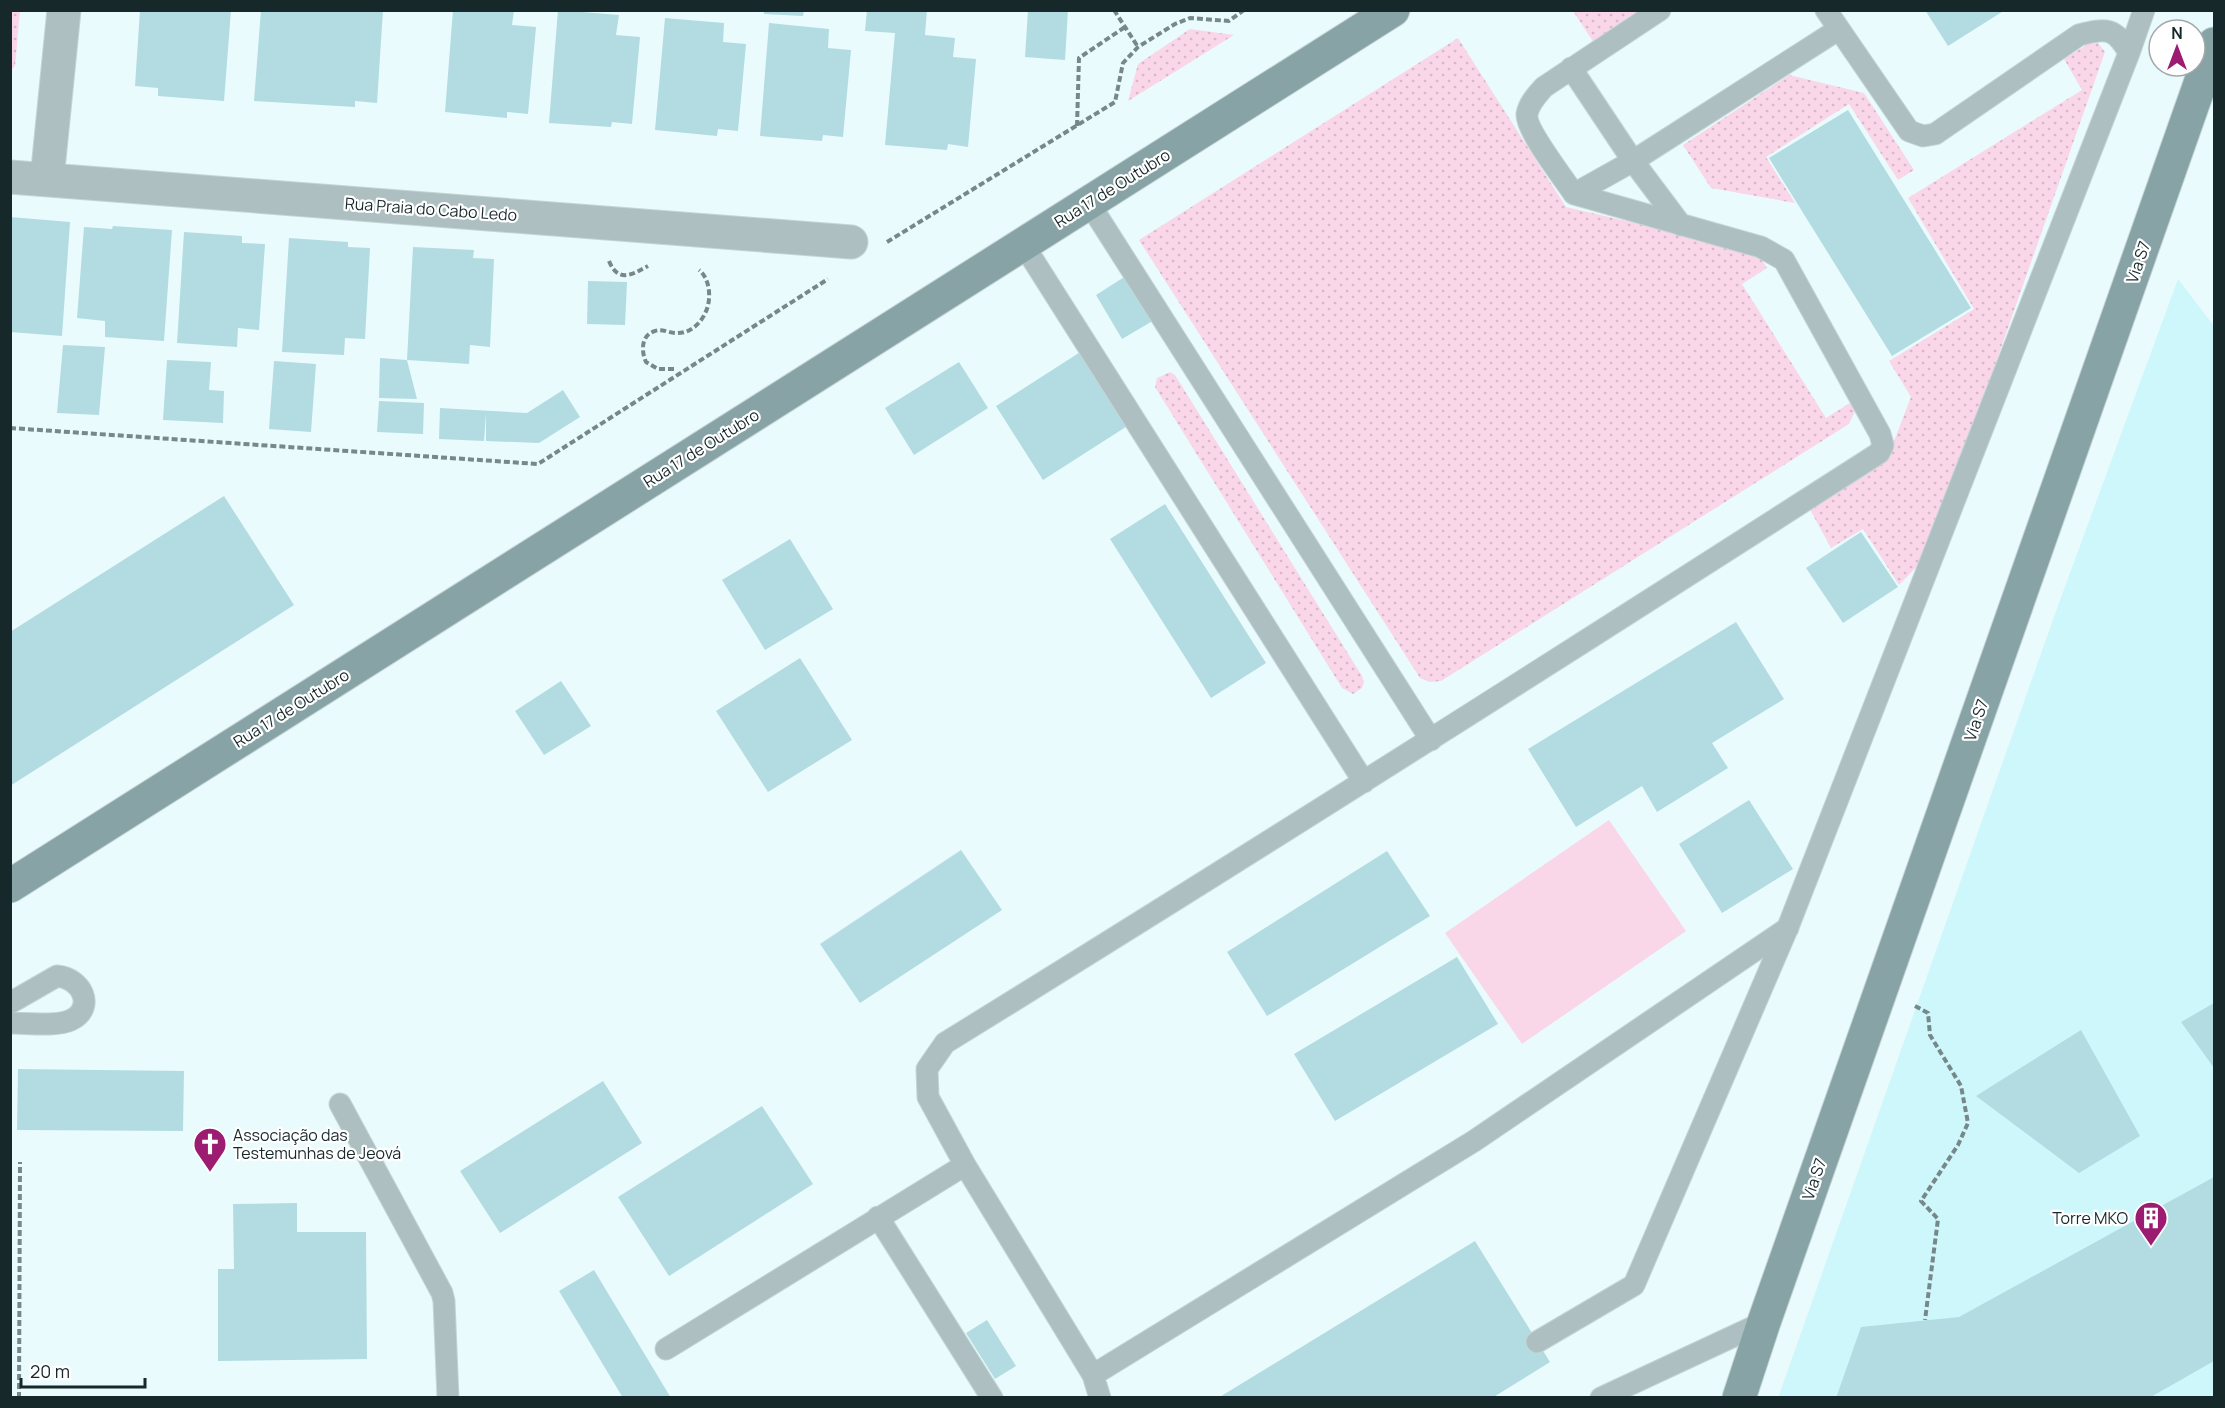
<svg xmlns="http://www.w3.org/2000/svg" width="2225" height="1408" viewBox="0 0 2225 1408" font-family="Manrope,sans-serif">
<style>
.built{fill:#cef7fc}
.green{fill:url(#green-dots)}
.pitch{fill:#fad6e9}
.building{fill:#b2dce1}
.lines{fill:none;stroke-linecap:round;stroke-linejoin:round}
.lane-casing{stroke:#c4d5d7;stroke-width:23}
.street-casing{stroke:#c4d5d7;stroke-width:35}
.secondary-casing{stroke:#c4d5d7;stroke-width:35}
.path{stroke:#77888a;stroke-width:4;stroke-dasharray:6 3;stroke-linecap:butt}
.lane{stroke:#adbfc1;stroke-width:21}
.street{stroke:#adbfc1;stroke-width:33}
.secondary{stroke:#88a3a6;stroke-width:33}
.labels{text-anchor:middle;stroke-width:4.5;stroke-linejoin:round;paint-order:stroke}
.street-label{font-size:16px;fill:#17282a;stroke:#fff}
.poi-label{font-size:16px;fill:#17282a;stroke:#fff;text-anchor:start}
</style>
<defs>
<pattern id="green-dots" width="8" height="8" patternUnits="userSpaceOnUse" patternTransform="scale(1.5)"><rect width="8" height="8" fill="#fad6e9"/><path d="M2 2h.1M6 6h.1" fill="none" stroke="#d6b8c8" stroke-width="1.8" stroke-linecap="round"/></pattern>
</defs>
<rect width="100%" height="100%" fill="#eafbfd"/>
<path class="built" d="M2178,279L2214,326V1397L1778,1398L2056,611Z"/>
<path class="green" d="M11,10L20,11L15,66L11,70Z
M1573,11H1659L1598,49Z
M1190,29L1234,35L1128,101L1138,64Z
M1458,38L1566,207L1756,251L1767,268L1742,284L1826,418L1850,403L1855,411L1849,424L1441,681L1430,682L1420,678L1139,240Z
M2098,43L2105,52L1932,544L1927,556L1899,585L1863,529L1831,548L1807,504L1889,454L1911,397L1889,361L1974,309L1908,198L2082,90L2064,59L2088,44Z
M1789,75L1864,93L1914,170L1898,180L1849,104L1766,157L1795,203L1711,188L1683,145Z
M1170,372L1175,375L1362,676L1364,682L1362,688L1353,694L1342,688L1155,387L1157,378Z"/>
<path class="pitch" d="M1609,820L1686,931L1522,1044L1445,933Z"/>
<path class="building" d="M140,10H231L224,101L158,96V88L135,86Z
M261,10H383L377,103L355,101V107L254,101Z
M453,10H514L512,25L536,27L528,114L507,112V118L445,112Z
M558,10L619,15L616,35L640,37L632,124L612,122L611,127L549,123Z
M764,10H804L803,16L764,14Z
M867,10H927L925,35L955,38L953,57L976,59L968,147L948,144L947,150L885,145L895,33L865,31Z
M1028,10H1068L1065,60L1025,57Z
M1925,10H2005L1948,46Z
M665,18L724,23L723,42L746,44L738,131L718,129L717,136L655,130Z
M769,23L829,29L828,48L851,50L843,137L823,135L822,141L760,136Z
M1848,110L1971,308L1892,356L1769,158Z
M10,217L70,222L62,336L10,332Z
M113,226L172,230L164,341L105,337V321L77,318L84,227L112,229Z
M184,232L242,236V243L265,244L259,330L238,328L237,347L177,343Z
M289,238L348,242V247L370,248L365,339L345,338L344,355L282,352Z
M413,247L474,250L473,258L494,259L490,347L470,345L469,364L407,360Z
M1129,274L1156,319L1122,339L1096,295Z
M588,281L627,282L625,325L587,324Z
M63,345L105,347L99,415L57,413Z
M1085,349L1132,423L1043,480L996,406Z
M380,358L407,360L417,399L379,398Z
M167,360L211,362L209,390L224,391L223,423L163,420Z
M274,361L316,364L311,432L269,429Z
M959,362L988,408L914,455L885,408Z
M563,390L580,417L539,443L486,441V413L484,441L439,439L440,408L527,413Z
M379,401L424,403L423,434L377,432Z
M224,496L294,605L10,786V632Z
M1165,504L1266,663L1211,698L1110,539Z
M1861,532L1898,587L1843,623L1806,568Z
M790,539L833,609L765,650L722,580Z
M1736,622L1784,699L1712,743L1728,768L1657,812L1642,786L1576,827L1528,749Z
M800,658L852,740L768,792L716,711Z
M561,681L591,726L544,755L515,711Z
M1749,800L1793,869L1722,913L1679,844Z
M961,850L1002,910L860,1003L820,944Z
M1387,851L1430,916L1267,1016L1227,952Z
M1457,957L1498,1024L1335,1121L1294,1054Z
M2214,1003V1068L2181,1022Z
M2081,1030L2140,1136L2079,1173L1976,1096Z
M18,1069L184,1071L183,1131L17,1130Z
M603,1081L642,1143L500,1233L460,1171Z
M762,1106L813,1184L669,1276L618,1197Z
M2214,1177V1361L2149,1398H1836L1861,1327L1959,1317Z
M297,1203V1232H366L367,1359L218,1361V1269H234L233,1204Z
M1475,1241L1550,1362L1492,1398H1218Z
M594,1270L671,1398H623L559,1291Z
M987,1320L1016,1366L995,1379L966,1333Z"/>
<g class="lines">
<g class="lane-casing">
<path id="lane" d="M2129,53L2144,10
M1571,68L1633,161L1681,225
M1574,194L1633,161L1839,29
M1089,203L1431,740
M1023,244L1364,782
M10,1003L57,976C82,978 96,1008 71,1020C57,1027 27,1023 10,1023
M340,1104L442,1293L444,1301L448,1398
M878,1217L992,1398
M1537,1342L1634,1285L1788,927L2129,53C2115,27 2106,28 2079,35L1935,134L1923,136L1909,131L1826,10
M666,1349L965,1165
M1093,1375L1474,1141L1788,928
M1100,1398L1093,1375L965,1165L928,1097L927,1069L945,1043C1258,850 1569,652 1879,453L1883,445L1880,434L1784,260L1761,247L1574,194C1564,179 1525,129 1527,114C1529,103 1537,95 1544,87L1660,10
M1601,1398L1764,1322"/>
</g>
<g class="street-casing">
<path id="street" d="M10,177L851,242
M47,179L64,10"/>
</g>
<g class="secondary-casing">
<path id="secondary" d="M10,886L1393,10
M1739,1398L1764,1322L2214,44"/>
</g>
<path class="path" d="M1114,10L1138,47
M1077,126L1079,58L1125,27
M887,242L1115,102L1123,63L1138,47L1175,24L1190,18L1229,21L1244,10
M609,261C618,283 632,275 648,266
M674,369H658L646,362C641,351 641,335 655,331C663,328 670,334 678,333C695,333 708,315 709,299C710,289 707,276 699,270
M10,428L538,464L828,279
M1915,1006L1928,1013L1930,1035L1961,1086L1968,1123L1958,1145L1921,1201L1938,1219L1925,1320
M19,1398L20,1162"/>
<use href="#lane" class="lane"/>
<use href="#street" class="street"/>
<use href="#secondary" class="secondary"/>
</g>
<defs>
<g id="church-pin" transform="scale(1.725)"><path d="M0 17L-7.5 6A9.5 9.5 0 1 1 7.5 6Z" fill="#9b1c71" stroke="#fff"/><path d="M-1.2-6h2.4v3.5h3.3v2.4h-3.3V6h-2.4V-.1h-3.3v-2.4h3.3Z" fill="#fff"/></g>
<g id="building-pin" transform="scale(1.725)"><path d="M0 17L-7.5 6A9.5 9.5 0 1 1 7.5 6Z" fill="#9b1c71" stroke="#fff"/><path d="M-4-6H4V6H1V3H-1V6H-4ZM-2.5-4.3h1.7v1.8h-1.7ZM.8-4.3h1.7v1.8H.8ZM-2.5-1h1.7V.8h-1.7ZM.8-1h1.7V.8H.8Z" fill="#fff"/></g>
</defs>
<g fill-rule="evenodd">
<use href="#church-pin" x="210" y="1144"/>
<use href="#building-pin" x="2151" y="1218"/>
</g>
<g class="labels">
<g class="street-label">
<text transform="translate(1112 188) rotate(-32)" y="6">Rua 17 de Outubro</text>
<text transform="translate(431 209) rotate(4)" y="6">Rua Praia do Cabo Ledo</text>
<text transform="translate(2138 262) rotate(-71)" y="6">Via S7</text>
<text transform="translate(701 448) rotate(-32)" y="6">Rua 17 de Outubro</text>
<text transform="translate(291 708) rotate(-32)" y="6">Rua 17 de Outubro</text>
<text transform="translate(1976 720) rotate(-71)" y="6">Via S7</text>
<text transform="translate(1814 1179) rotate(-71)" y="6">Via S7</text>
</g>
<g class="poi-label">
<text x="233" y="1141">Associação das<tspan x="233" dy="18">Testemunhas de Jeová</tspan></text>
<text x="2128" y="1224" text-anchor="end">Torre MKO</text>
</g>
</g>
<rect width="2225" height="1408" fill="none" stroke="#17282a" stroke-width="24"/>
<g transform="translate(2177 48)"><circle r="28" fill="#ffffff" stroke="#a2a9aa" stroke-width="1.5"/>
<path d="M0-4.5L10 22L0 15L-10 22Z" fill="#9b1c71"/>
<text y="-9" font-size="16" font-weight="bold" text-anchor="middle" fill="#17282a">N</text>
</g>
<path d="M21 1378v9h124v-9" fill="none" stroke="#17282a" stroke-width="3"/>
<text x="30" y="1378" font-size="18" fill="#17282a" stroke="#ffffff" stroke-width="4.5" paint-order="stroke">20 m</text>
</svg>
